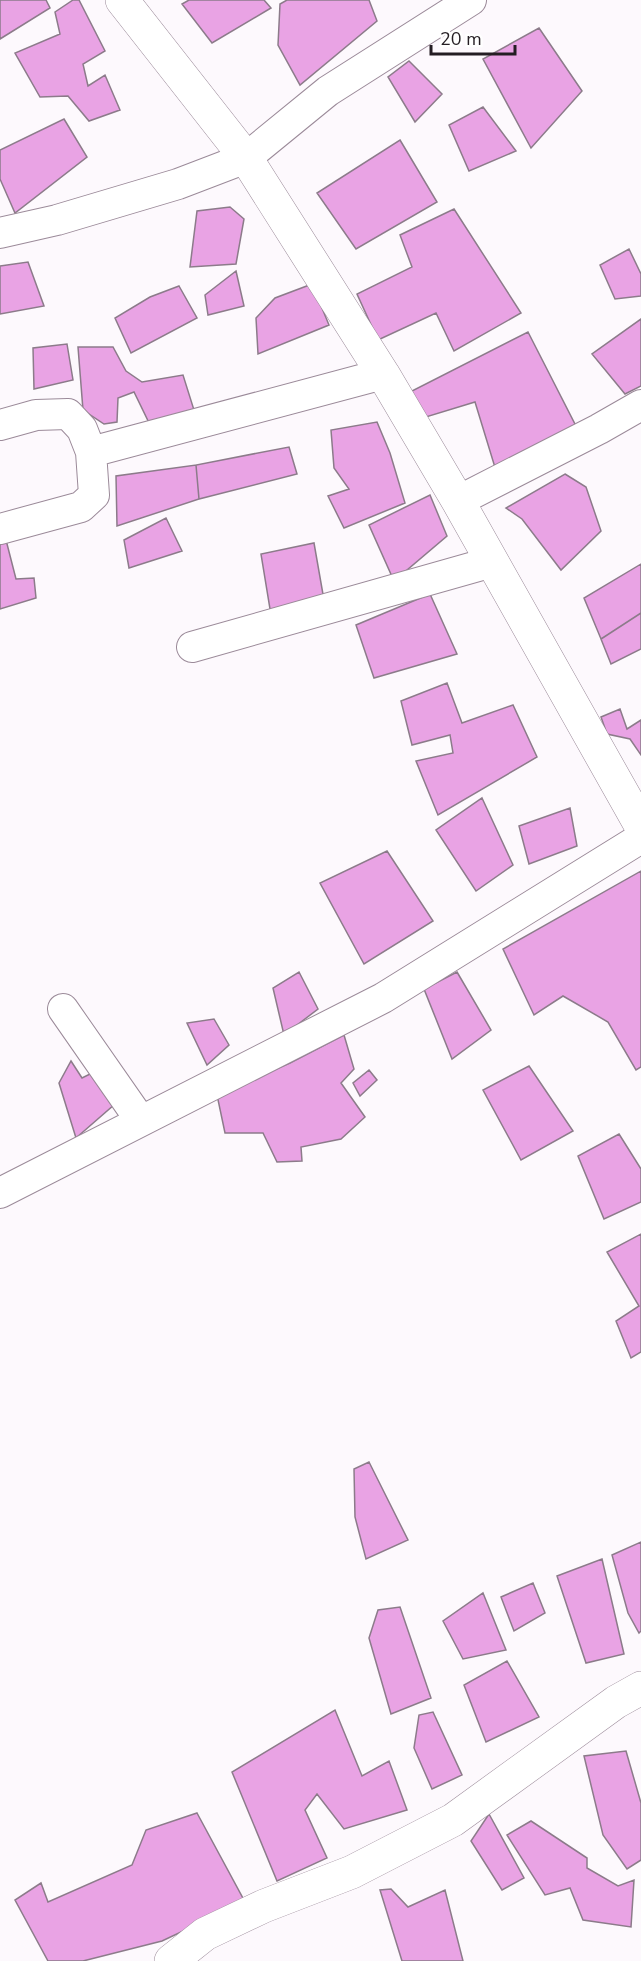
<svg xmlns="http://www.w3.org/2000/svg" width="641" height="1961" viewBox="0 0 641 1961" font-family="'Nunito Sans',sans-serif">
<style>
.building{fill:#e9a3e4;stroke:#8c7b8a;stroke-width:1.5}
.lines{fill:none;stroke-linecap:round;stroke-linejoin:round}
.minor-casing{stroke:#9b8a99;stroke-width:32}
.tertiary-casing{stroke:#9b8a99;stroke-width:34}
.minor{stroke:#fff;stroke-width:30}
.tertiary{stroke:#fff;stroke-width:33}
</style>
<rect width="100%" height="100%" fill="#fdf9fd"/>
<path class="building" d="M0,0H46L50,8L0,39Z
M73,0H79L105,51L83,64L88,86L105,75L120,110L89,121L68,96L40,97L15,53L60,34L55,12Z
M189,0H264L271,8L212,43L182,4Z
M287,0H369L377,21L300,85L278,45L280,4Z
M539,28L582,91L531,148L483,59Z
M409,61L442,94L415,122L388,77Z
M483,107L516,151L469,171L449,125Z
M64,119L87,157L15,213L0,179V150Z
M400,140L437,202L356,249L317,193Z
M230,207L244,219L236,264L190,267L197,211Z
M454,209L521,313L454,351L436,313L378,340L357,294L412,267L400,235Z
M629,249L641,274V296L615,299L600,265Z
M28,262L44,306L0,314V266Z
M236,271L244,306L208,315L205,295Z
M312,284L329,325L258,354L256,318L275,298Z
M179,286L197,318L131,353L115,318L150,297Z
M641,319V386L625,394L592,354Z
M528,332L578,430L497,474L475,402L426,417L408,393Z
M67,344L73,380L34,389L33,348Z
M78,347H113L126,371L142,382L183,375L194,410L153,431L134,392L118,398L117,422L104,424L83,410Z
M377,422L390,453L405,503L344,528L328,496L349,489L334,468L331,430Z
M289,447L297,474L199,499L196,465Z
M196,465L199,499L117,526L116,476Z
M565,474L586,487L601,531L561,570L522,519L506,508Z
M430,495L447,536L394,581L369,525Z
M166,518L182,551L129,568L124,540Z
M6,540L16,579L34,578L36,598L0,609V541Z
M314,543L324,600L271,615L261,554Z
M641,564V613L601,639L584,598Z
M430,594L457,654L374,678L356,625Z
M641,613V649L611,664L601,639Z
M447,683L462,723L513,705L537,757L438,815L416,761L453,753L450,735L412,745L401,701Z
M620,709L627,729L641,720V755L630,739L607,734L601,717Z
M482,798L513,865L476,891L436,830Z
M570,808L577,846L529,864L519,826Z
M387,851L433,921L364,964L320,883Z
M641,871V1067L636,1070L608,1022L563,996L534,1015L503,949Z
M299,972L318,1009L284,1035L273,988Z
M457,972L491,1030L452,1059L424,989Z
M214,1019L229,1045L207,1065L187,1023Z
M344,1035L354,1069L341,1083L365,1117L341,1139L301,1147L302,1161L277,1162L263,1133H225L217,1095L290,1063Z
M71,1061L82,1078L102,1068L115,1104L76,1138L59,1083Z
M529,1066L573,1131L521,1160L483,1090Z
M369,1070L377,1080L360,1096L353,1083Z
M619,1134L641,1169V1202L604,1219L578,1156Z
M641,1234V1352L631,1358L616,1321L639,1306L607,1252Z
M369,1462L408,1540L366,1559L355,1517L354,1469Z
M641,1542V1631L639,1633L628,1613L612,1555Z
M602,1559L624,1654L586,1663L557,1576Z
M533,1583L545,1613L514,1631L501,1597Z
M483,1593L506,1650L463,1659L443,1621Z
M400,1607L431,1698L391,1714L369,1638L378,1610Z
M507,1661L539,1717L486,1742L464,1685Z
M335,1710L362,1776L389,1761L407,1810L344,1829L317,1794L305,1810L327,1858L277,1881L232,1772Z
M433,1712L462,1775L432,1789L414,1748L419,1715Z
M626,1751L641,1803V1860L627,1869L603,1835L584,1756Z
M197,1813L245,1902L162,1941L83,1961H48L15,1900L41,1883L48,1902L132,1865L146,1830Z
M489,1814L524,1878L502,1890L471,1841Z
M531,1821L587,1858V1868L618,1886L634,1880L631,1927L583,1920L570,1888L545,1895L507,1835Z
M391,1889L408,1907L445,1890L463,1961H402L380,1890Z"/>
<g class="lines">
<g class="minor-casing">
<path id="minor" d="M0,233L57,220L178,184L246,158L328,91L471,0
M0,425L36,415L68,414L82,429L91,452L94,495L81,507L0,529
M91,452L383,374
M458,501L599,429L641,405
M192,647L492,562
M63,1009L141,1121
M0,1193L383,998L641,838"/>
</g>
<g class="tertiary-casing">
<path id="tertiary" d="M122,0L246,158L383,374L458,501L641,826
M171,1961L205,1934L264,1906L352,1872L453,1820L616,1702L641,1688"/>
</g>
<use href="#minor" class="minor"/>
<use href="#tertiary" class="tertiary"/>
</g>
<path d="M431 45v9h84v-9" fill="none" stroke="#241d23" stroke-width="3"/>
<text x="440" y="45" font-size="18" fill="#241d23" stroke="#ffffff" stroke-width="4.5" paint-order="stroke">20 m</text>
</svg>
